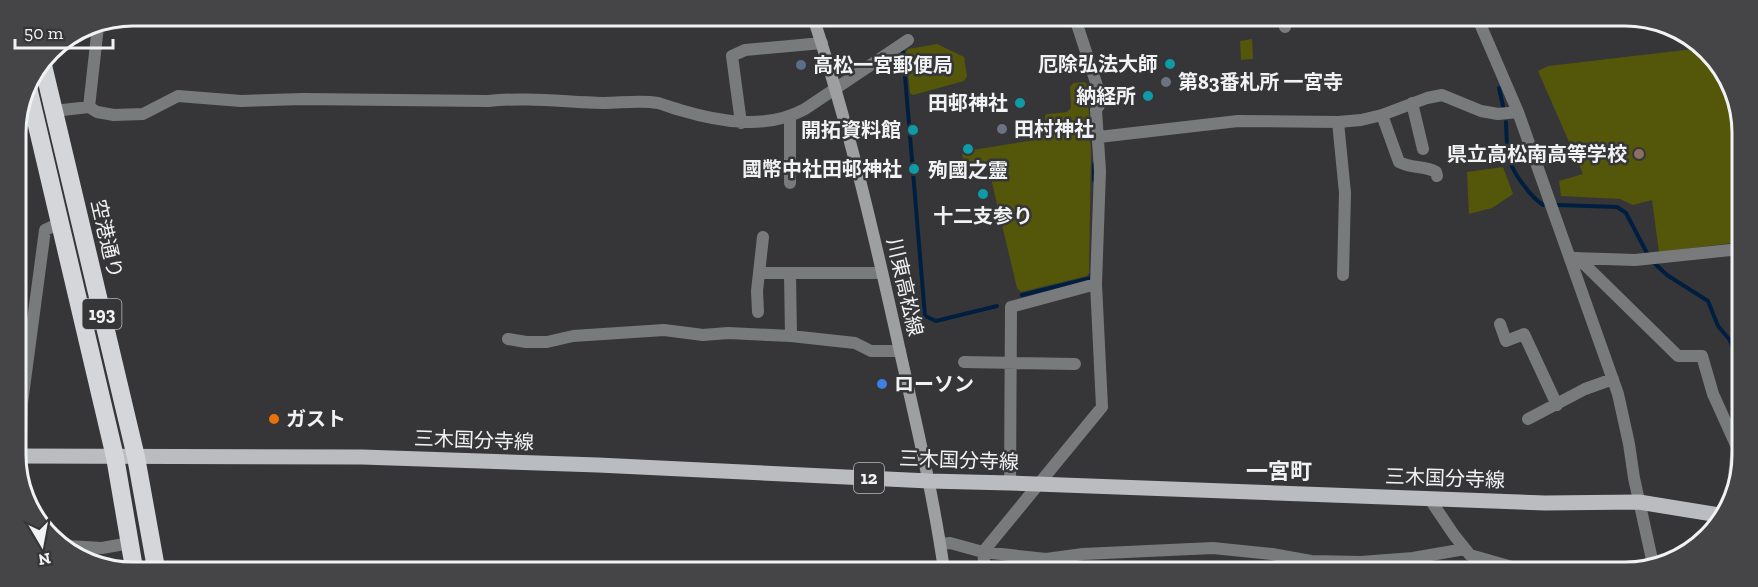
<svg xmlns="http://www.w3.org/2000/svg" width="1758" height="587" viewBox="0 0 1758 587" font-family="'Zilla Slab','Noto Sans JP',serif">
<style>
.green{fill:#54560a}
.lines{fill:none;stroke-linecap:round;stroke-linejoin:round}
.stream{stroke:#001f40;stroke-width:4}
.street{stroke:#797a7b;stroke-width:12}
.secondary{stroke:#9e9fa1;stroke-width:12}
.primary{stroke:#babcbf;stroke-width:15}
.highway{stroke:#d4d6d9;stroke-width:18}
.culture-dot{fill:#0f9aa8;stroke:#363639;stroke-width:2}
.service-dot{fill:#5c6f8a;stroke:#363639;stroke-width:2}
.worship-dot{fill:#6b7280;stroke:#363639;stroke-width:2}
.education-dot{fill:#8d6e63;stroke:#363639;stroke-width:2}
.shop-dot{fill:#3f7fe0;stroke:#363639;stroke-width:2}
.food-dot{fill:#e8710a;stroke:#363639;stroke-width:2}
.labels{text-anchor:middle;stroke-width:5;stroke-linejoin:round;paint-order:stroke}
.shield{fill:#363639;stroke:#b9babb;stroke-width:1.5}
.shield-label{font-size:18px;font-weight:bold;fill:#f1f2f3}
.poi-label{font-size:20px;font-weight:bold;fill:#f1f2f3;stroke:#363639;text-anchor:end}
.street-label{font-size:20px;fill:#f1f2f3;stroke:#363639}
.quarter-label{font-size:22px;font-weight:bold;fill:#f1f2f3;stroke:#363639}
.rim{fill:none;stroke:#f1f2f3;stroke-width:3}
</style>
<rect width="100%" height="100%" fill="#363639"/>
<path class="green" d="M1252,39L1253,59L1241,60L1240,41Z
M937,44L964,57L967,76L964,81L913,95L910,93L906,52L908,49Z
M1702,48L1714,55L1741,110L1740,242L1659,252L1652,200L1633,205L1620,199L1561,196L1559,181L1583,174L1538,71L1548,66Z
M1084,82L1087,84L1091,150L1089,273L1087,276L1021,292L1017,288L988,166L985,164L966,166L964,164L962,154L966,151L1042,139L1045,134V116L1047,114L1067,112L1071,108L1070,87L1073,83Z
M1503,167L1513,194L1492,208L1469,214L1467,172Z"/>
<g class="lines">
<path class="stream" d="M903,52L925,316L936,321L997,306
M1499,88L1503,106
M1506,122C1507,152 1506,164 1526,188C1531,195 1536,200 1543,205
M1094,164V180
M1557,205L1617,207L1626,213L1648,255
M1653,262L1667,275L1708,301L1718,326L1729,339L1740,362
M1022,295L1091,278L1092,274"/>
<path class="street" d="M1283,18L1285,27
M1478,19L1518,112L1618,394L1629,444L1634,478L1653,564
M1412,103L1423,149
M89,107L97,112L114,115L143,114L178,96L241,101L303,99L488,101C527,97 564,102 603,103C621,103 640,100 658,103C665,105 673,108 680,110C720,122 767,130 805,109L908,40
M54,111L89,107L98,26L124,22L125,17
M1382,115L1399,162C1412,169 1424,165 1436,172L1437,176
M1338,122L1345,193L1343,275
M741,123L732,56L745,50L822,43
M1099,137L1238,121L1338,122L1361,120L1382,115L1427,98L1442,95L1481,111L1498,114L1518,112
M790,183V117
M1574,258L1635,260L1740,249
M1578,258L1678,356H1702L1713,394L1737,447L1732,496
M759,273H882
M790,273L791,336
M758,312L757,291L763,237
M1500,324L1506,341L1524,334L1557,405
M16,326H32
M508,339L526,342H547L573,336L664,330L703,335L728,333L791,336L855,343L871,351H900
M964,362L1075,364
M1528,419L1585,389L1613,379
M20,483L22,403L45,230L60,223
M1010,483L1011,307L1096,284
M1429,498L1454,535L1470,555L1526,571
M940,544L950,543L983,552L1046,559L1083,554L1213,548L1272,554L1311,561L1361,562L1413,558L1465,549
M67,546L102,548L130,543
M985,570L983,552L1102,407L1096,284L1100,171L1096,110L1102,101L1075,18"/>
<path class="secondary" d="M813,17C848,123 873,230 897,338C914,415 933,492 944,570"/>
<path class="primary" d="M17,456L362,457L598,465L929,481L1010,483L1545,503L1639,502L1719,515"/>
<path class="highway" d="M42,61L136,457L156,568
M27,83L115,457L134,568"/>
</g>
<g class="culture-dot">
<circle cx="1170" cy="64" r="6"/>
<circle cx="1148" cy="96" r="6"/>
<circle cx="1020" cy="103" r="6"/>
<circle cx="913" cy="130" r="6"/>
<circle cx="968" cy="149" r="6"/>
<circle cx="914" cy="169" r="6"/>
<circle cx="983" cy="194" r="6"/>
</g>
<circle class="service-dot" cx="801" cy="65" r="6"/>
<g class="worship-dot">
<circle cx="1166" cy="82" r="6"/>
<circle cx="1002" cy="129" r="6"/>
</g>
<circle class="education-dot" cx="1639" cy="154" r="6"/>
<circle class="shop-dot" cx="882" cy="384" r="6"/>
<circle class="food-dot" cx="274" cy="419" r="6"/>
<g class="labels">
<g class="shield">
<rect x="82.5" y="299" width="39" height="30" rx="4.5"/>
<rect x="854" y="463" width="30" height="30" rx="4.5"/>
</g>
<g class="shield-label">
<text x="102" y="320">193</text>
<text x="869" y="484">12</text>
</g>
<g class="poi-label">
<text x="1158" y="71">厄除弘法大師</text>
<text x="813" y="72" text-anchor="start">高松一宮郵便局</text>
<text x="1178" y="89" text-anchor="start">第83番札所 一宮寺</text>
<text x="1136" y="103">納経所</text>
<text x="1008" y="110">田邨神社</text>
<text x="1014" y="136" text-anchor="start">田村神社</text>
<text x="901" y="137">開拓資料館</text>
<text x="1627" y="161">県立高松南高等学校</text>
<text x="902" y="176">國幣中社田邨神社</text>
<text x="968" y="177" text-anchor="middle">殉國之靈</text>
<text x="983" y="223" text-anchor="middle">十二支参り</text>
<text x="894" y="391" text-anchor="start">ローソン</text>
<text x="286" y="426" text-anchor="start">ガスト</text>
</g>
<g class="street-label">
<text transform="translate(107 239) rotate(77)" y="7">空港通り</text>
<text transform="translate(905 287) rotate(77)" y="7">川東高松線</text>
<text transform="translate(474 440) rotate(2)" y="7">三木国分寺線</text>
<text transform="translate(959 460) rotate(2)" y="7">三木国分寺線</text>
<text transform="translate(1445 478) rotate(2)" y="7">三木国分寺線</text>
</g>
<g class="quarter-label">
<text x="1279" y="479">一宮町</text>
</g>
</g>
<path d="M0 0H1758V587H0ZM133 26H1625A107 107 0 0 1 1732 133V455A107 107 0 0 1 1625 562H133A107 107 0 0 1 26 455V133A107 107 0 0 1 133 26Z" fill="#454548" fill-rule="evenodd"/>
<path class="rim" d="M133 26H1625A107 107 0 0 1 1732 133V455A107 107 0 0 1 1625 562H133A107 107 0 0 1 26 455V133A107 107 0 0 1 133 26Z"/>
<g transform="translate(42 545) rotate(170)" stroke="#363639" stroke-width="4.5" paint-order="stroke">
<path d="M0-4.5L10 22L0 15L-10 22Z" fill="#f1f2f3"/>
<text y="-9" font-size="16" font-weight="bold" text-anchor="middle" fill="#f1f2f3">N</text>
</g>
<path d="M15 39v9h98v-9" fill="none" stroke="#f1f2f3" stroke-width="3"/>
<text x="24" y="39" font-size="18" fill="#f1f2f3" stroke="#363639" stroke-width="4.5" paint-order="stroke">50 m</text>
</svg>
